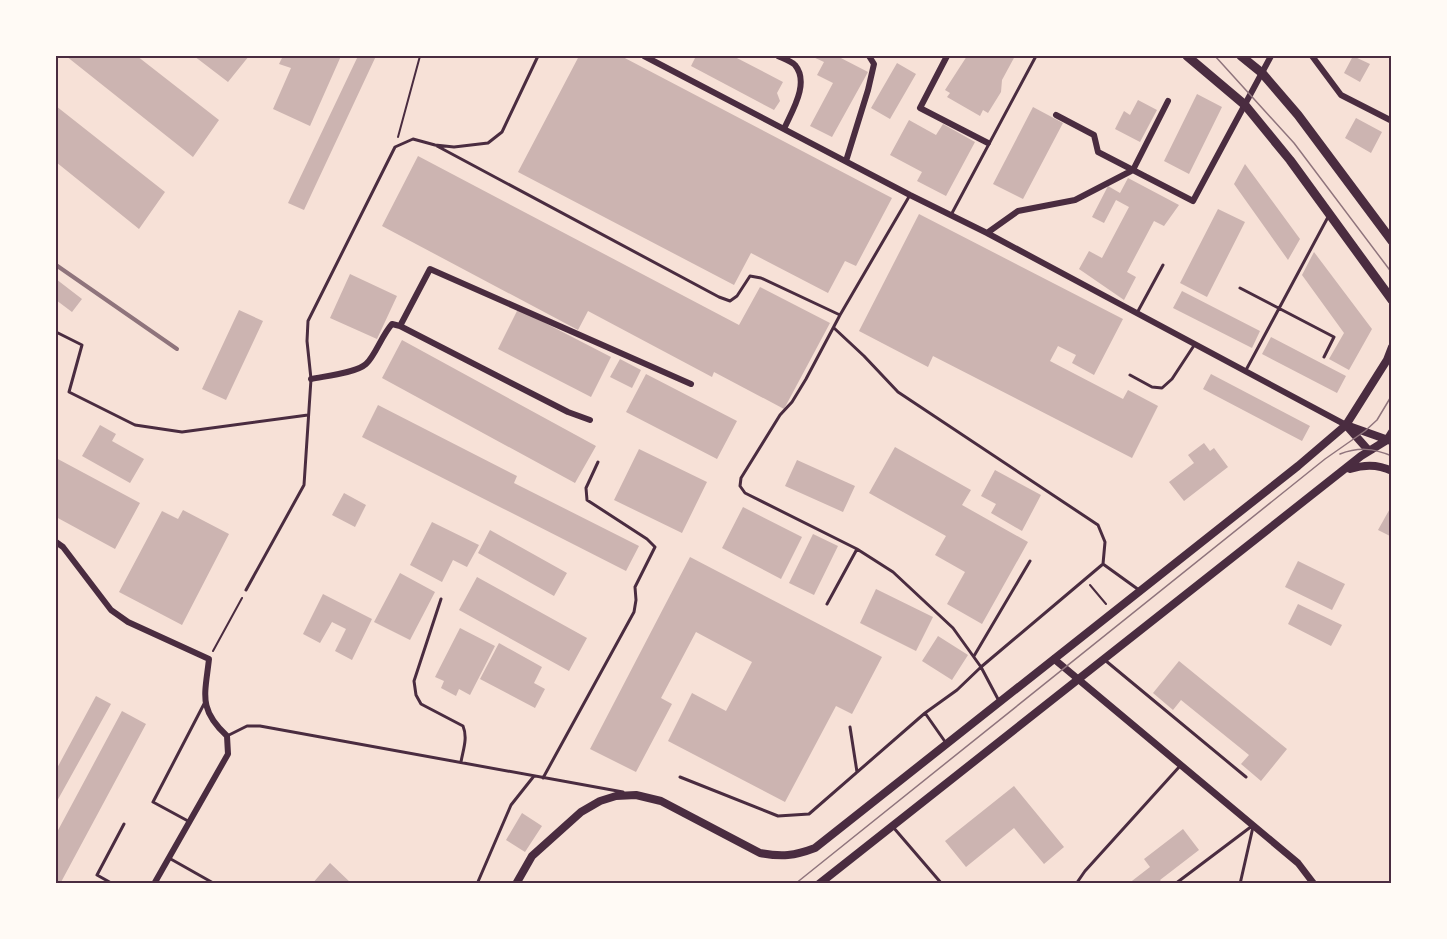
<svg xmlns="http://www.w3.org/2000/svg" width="1447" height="939" viewBox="0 0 1447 939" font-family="Overpass,sans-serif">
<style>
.building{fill:#ccb4b1}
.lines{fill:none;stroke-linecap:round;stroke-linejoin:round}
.path{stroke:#4a2c40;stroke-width:2}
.service{stroke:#4a2c40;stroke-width:3}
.minor{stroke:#4a2c40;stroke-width:6}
.tertiary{stroke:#4a2c40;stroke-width:7}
.secondary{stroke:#4a2c40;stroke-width:8}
.primary{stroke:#4a2c40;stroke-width:9}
.tram{stroke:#8f747c;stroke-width:1.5}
.rail{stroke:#8f747c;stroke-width:4}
.neatline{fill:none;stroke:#4a2c40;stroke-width:2}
</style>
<rect width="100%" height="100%" fill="#f7e1d7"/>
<path class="building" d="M66,56H137L219,120L193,157Z
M194,56H249L228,82Z
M283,56H341L310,126L273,109L291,68L279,64Z
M358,56H376L304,210L288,203Z
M579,56H621L892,198L856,266L845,261L828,293L751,253L734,285L518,172Z
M696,56H733L783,82L777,93L780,101L774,110L691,66Z
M811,56H837L868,72L832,137L810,126L833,83L817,75L824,62Z
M967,56H1015L1002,80L1001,92L988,113L983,110L980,116L947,97L950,93L945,90Z
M1353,56L1370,64L1360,82L1344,73Z
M897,63L916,74L890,119L871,108Z
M1197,94L1222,107L1189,174L1164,161Z
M1138,100L1157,110L1140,142L1115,129L1124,111L1130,115Z
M56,106L165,192L139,229L56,162Z
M1033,107L1063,123L1023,199L993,184Z
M1356,118L1382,132L1371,153L1345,138Z
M909,120L936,135L943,124L975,142L946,196L917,181L922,172L890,155Z
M418,156L739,325L760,287L830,323L784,409L714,372L712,377L588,311L578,330L382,226Z
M1245,164L1300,239L1288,260L1234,184Z
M1128,178L1179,205L1164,226L1154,221L1127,272L1136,277L1124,300L1079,269L1089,251L1102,258L1129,207L1116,200L1104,223L1092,217L1108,186L1120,193Z
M1218,209L1245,222L1207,297L1180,283Z
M919,214L1123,319L1094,375L1072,363L1076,355L1058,346L1050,361L1123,399L1128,390L1158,406L1132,458L933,356L928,367L859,331Z
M1314,252L1372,329L1349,370L1329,359L1344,333L1302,275Z
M350,274L397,296L377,339L330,318Z
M56,279L82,299L72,312L56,300Z
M1182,291L1260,331L1252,348L1173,308Z
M518,309L611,357L591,397L498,349Z
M239,310L263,321L226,400L202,389Z
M1271,337L1346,376L1337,393L1262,354Z
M402,340L596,446L575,483L382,378Z
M620,359L641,370L632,388L610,377Z
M646,374L737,421L717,459L626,412Z
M1211,374L1310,426L1302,441L1203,389Z
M378,405L517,476L514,483L639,546L626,571L362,437Z
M100,425L116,434L112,441L144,459L130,483L82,456Z
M1204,443L1210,451L1214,448L1228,467L1184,501L1169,482L1194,463L1188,455Z
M895,447L971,490L962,505L1028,542L982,624L947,604L965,572L935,555L946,536L869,493Z
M639,449L707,482L682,533L614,500Z
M56,458L140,503L115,549L56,517Z
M797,460L855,486L843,512L785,486Z
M995,470L1041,495L1022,531L991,513L996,504L981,496Z
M344,493L366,505L355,527L332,515Z
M1392,505V537L1378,530Z
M743,507L802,537L781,579L722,548Z
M183,510L229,534L182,625L119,592L162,511L178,519Z
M432,522L479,545L467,567L453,560L442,582L410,565Z
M490,530L567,573L554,596L478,553Z
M813,534L838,546L814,595L789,583Z
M690,557L882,657L852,714L836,706L785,802L668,741L692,693L726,711L752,662L696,632L661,698L672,704L636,772L590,749Z
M1298,561L1345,584L1332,610L1285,587Z
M400,573L435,592L410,640L374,622Z
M477,577L587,638L569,671L459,610Z
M876,589L933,617L916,651L860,623Z
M323,594L372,619L352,660L335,651L346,629L332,622L320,643L303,634Z
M1298,604L1342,625L1331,646L1288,624Z
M460,628L495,646L470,695L459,689L456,696L441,688L444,681L435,677Z
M938,636L968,655L952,680L922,661Z
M499,643L542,667L534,683L545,689L535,708L480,679Z
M1179,661L1287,749L1261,781L1241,764L1249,755L1181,700L1173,710L1153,693Z
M96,696L111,704L56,803V770Z
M122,711L146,724L60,884H56V834Z
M1014,786L1064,847L1044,864L1014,828L966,867L945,841Z
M522,813L542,826L525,852L506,840Z
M1183,829L1199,850L1160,880L1163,884H1128L1150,867L1144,859Z
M330,863L352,884H312Z"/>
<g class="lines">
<path class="path" d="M398,137L420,56
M1090,585L1106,604
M213,651L242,598"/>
<path class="service" d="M437,146L719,297L730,301L737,296L750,276L761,278L840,315L910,195
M951,215L1036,56
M1240,288L1334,337L1324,357
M1137,313L1163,265
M834,328L864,356L898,392L1098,525L1105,542L1103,564L981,667L999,701
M56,332L82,345L69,392L135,425L182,432L308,415
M1246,370L1328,217
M1130,375L1152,387L1162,388L1172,379L1195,344
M1103,564L1139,590
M246,590L304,485L311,379L307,341L308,321L395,147L413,139L435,145L454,147L488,143L502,132L538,56
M441,599L414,681L416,695L421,704L463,726C468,738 463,750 461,762
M827,604L857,549
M974,656L1030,561
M1106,661L1246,777
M925,713L946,743
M850,727L857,772
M227,736L247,726H260L623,792
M680,777L778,816L809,814L925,713L957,690L981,667L953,628L893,572L857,549L745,493L740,486L741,478L780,415L792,402L806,379L840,315
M543,778L634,612L636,600L635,587L655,547L647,539L587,500L586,488L598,462
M188,821L153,802L205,702
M893,827L942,884
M169,858L215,884
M113,884L97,875L124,824
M477,884L511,805L534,776
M1076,884L1085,871L1180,766
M1175,884L1252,826
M1240,884L1253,827"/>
<path class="minor" d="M644,56L910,195L987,233L1346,425
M778,56C782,58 791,61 795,65C810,83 792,111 784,129
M947,56L920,108L988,143
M1312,56L1341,95L1392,121
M1056,115L1094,135L1098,152L1193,201L1271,56
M846,161L868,90L874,64L869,56
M987,233L1018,211L1075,200L1133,170L1168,101
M400,326L430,269L691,384
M311,379C325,376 356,373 366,364C375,356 382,335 392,324L400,326L568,412L590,420
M56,542L63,547L111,610L128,622L209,659C205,695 198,709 227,736L228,754L154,884"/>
<path class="tertiary" d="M1054,659L1298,863L1314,884"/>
<path class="secondary" d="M1346,425L1391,441
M1346,425L1369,451
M1350,469C1365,464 1378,464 1392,471
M516,884L532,856L581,812L600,801L616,796L636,795L661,801L760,853C782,857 794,856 815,848L1298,466L1346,425L1387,360L1392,347
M819,884L1361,456L1387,440L1392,432"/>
<path class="primary" d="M1187,56L1245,105L1290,160L1392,300
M1241,56L1262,73L1298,115L1392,241"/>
<path class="tram" d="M1215,56L1294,143L1392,273
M1340,454C1358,447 1373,448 1392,456
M795,884L1325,459L1365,431L1377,420L1392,395"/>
<path class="rail" d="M56,265L177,349"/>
</g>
<rect width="1447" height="939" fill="none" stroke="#fffaf5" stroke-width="114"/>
<rect x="57" y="57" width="1333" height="825" class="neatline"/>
</svg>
